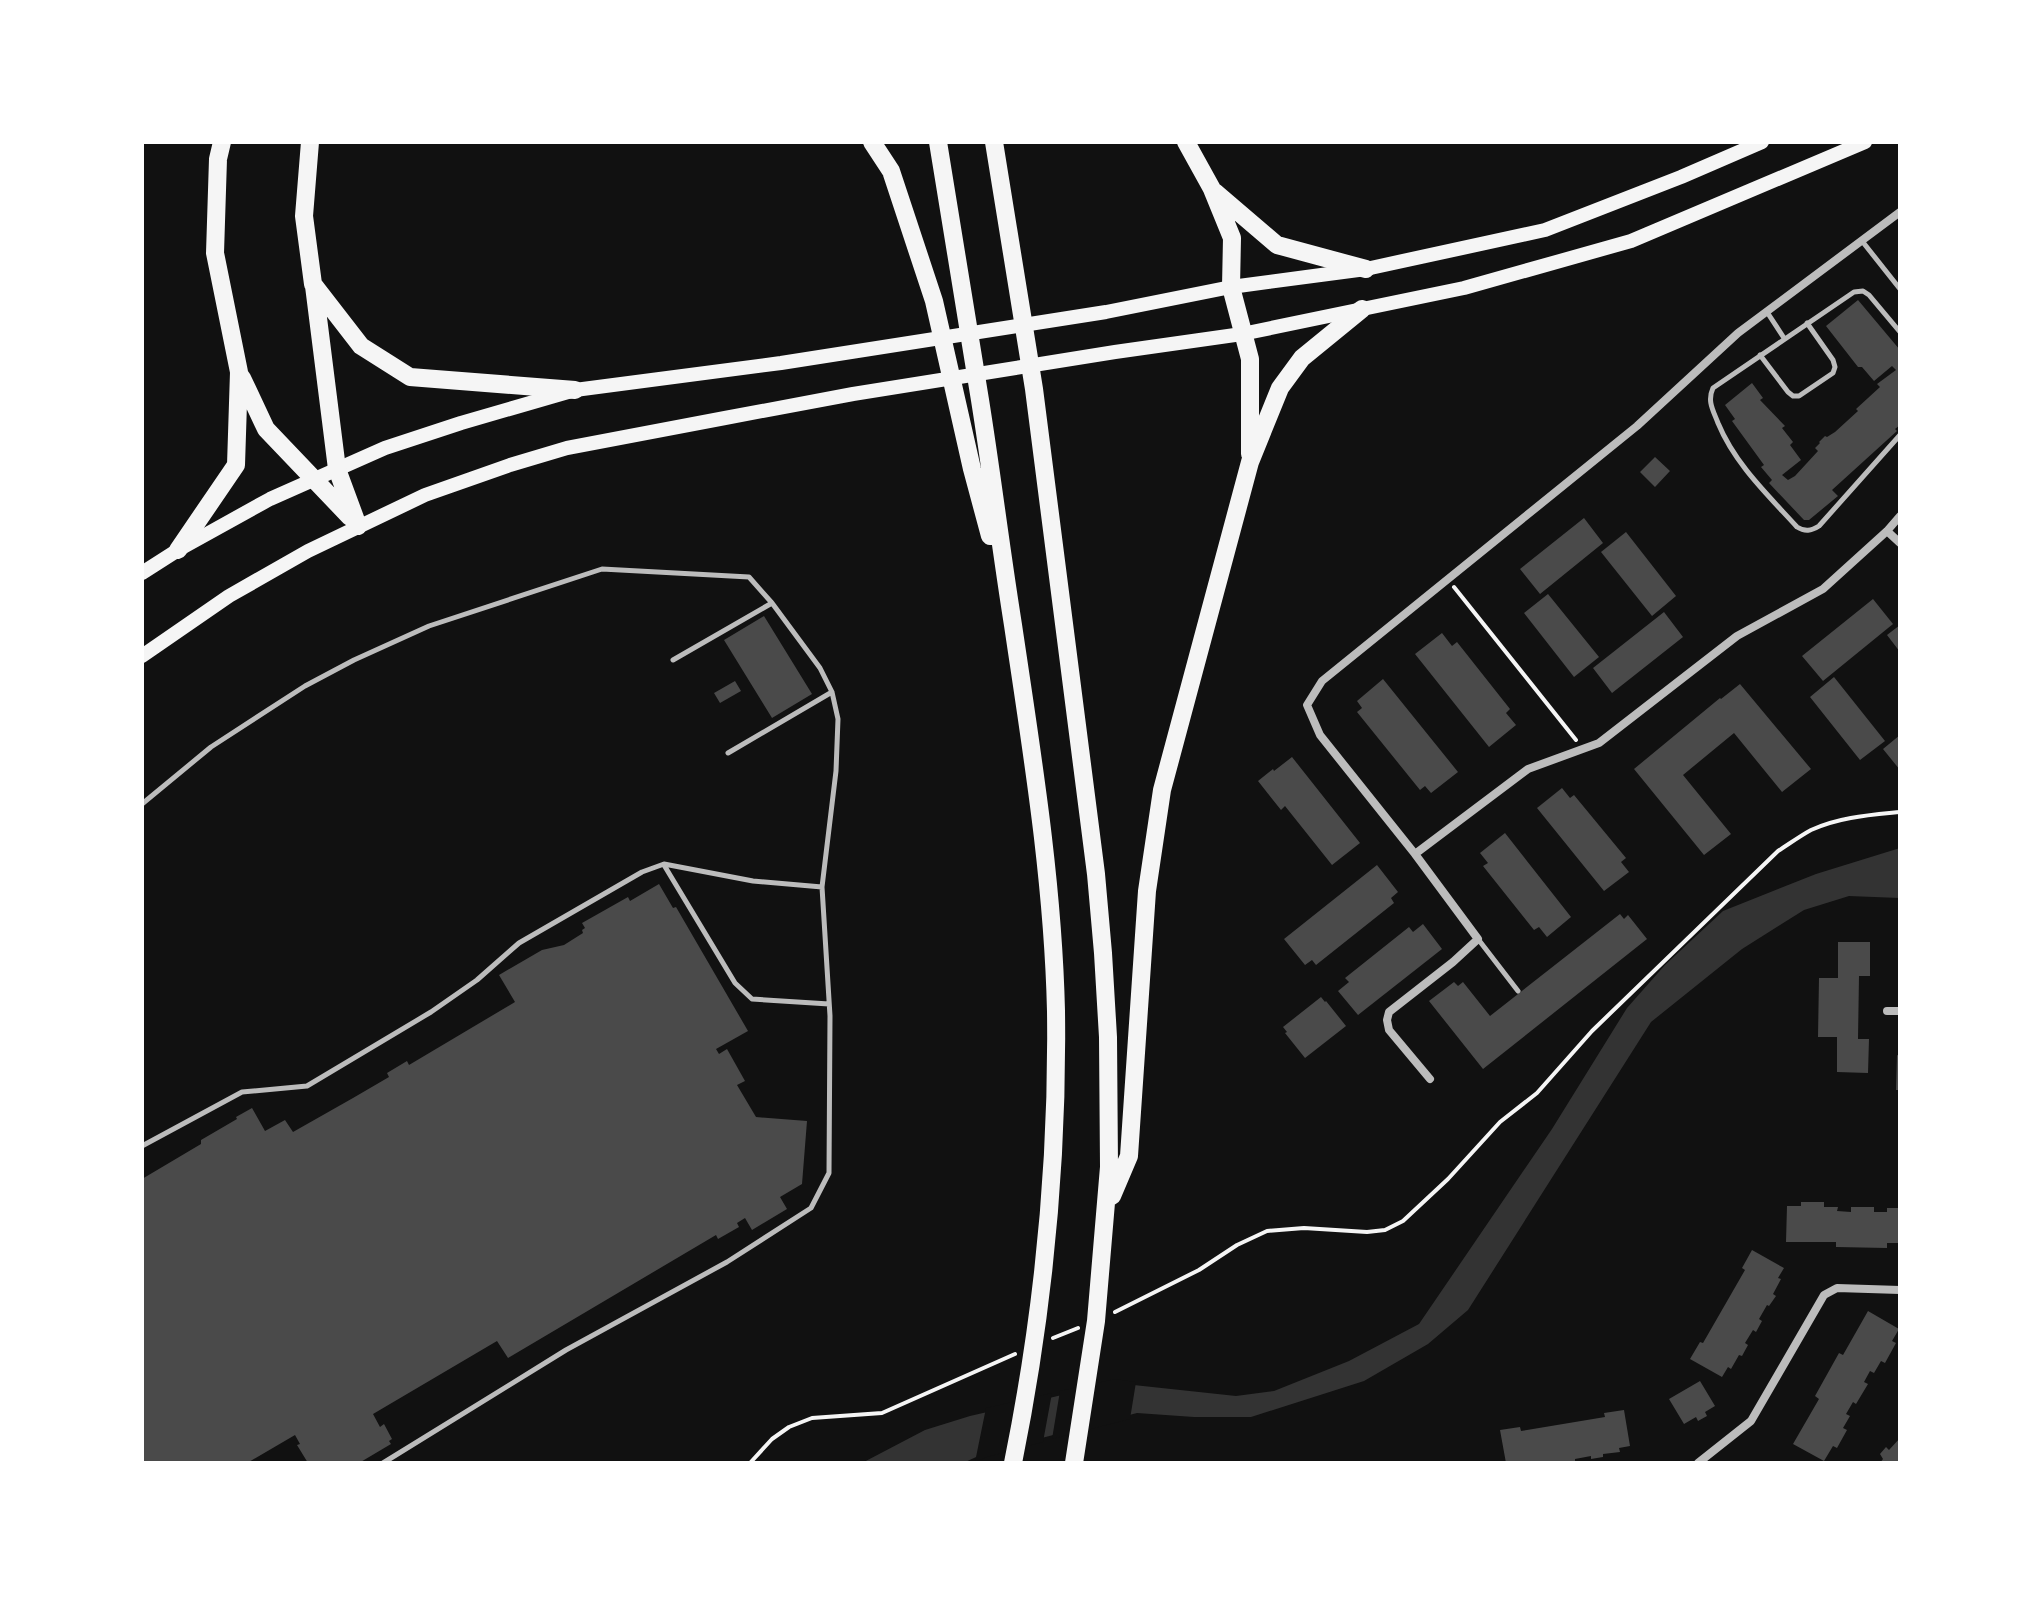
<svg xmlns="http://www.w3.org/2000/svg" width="2042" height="1605" viewBox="0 0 2042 1605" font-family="Cabin,sans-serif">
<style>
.water{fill:#333}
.pier{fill:#111}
.building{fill:#4a4a4a}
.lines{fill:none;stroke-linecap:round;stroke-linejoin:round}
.path{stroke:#f5f5f5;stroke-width:4}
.service{stroke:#bcbcbc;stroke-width:5}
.minor{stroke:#bcbcbc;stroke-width:8}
.secondary{stroke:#f5f5f5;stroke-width:14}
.motorway{stroke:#f5f5f5;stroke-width:18}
</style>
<rect width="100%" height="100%" fill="#111"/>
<path class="water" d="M1900,848V898L1849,896L1804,910L1742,949L1651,1022L1468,1310L1428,1344L1364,1381L1251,1417H1194L1137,1413L985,1453L963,1463H862L925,1430L970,1416L1115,1383L1236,1396L1274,1391L1349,1361L1419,1324L1552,1129L1627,1008L1665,965L1723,911L1816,874Z"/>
<path class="pier" d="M1115,1379L1136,1382L1130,1419L1052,1439L1060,1391Z
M1052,1393L1043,1442L987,1457L975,1462L986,1408Z"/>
<path class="building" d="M1858,300L1900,350V425L1895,429L1897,431L1832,490L1838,496L1809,520H1804L1769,483L1772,480L1761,467L1764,465L1732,421L1735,419L1725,405L1752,383L1763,398L1760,400L1785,426L1782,428L1793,442L1790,445L1801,460L1782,475L1788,480L1795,476L1818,451L1815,448L1820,443L1819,442L1825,436L1827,437L1835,432L1858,411L1856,409L1880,387L1877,384L1896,370L1892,366L1874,381L1862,367H1858L1826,326Z
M1655,457L1670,471L1655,487L1640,472Z
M1584,518L1603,543L1540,594L1520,569Z
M1626,532L1676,596L1652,616L1601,552Z
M1548,594L1599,657L1574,677L1524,613Z
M1873,599L1893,624L1823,681L1802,656Z
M1664,612L1683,637L1612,693L1593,668Z
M764,616L812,694L772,718L724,640Z
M1900,625V652L1887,635Z
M1442,633L1452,646L1457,642L1510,709L1506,713L1516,725L1489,747L1415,654Z
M1834,677L1885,741L1860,760L1810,697Z
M1383,679L1458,772L1431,793L1425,786L1420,790L1357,712L1362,708L1357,701Z
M735,681L741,691L720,703L714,693Z
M1740,684L1811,769L1782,792L1734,733L1683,775L1731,834L1704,855L1634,769L1720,698L1721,699Z
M1900,735V770L1883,749Z
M1292,757L1360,843L1332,865L1285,806L1281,810L1258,781L1273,769L1274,771Z
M1562,788L1570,798L1574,795L1626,858L1621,862L1629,872L1604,891L1537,808Z
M1505,833L1571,917L1547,937L1539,927L1534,930L1483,866L1488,863L1480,853Z
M1377,865L1398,892L1391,898L1394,903L1316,965L1312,960L1305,965L1284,939Z
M659,884L673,908L676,907L748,1031L716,1049L719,1054L727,1049L745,1081L737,1085L756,1117L807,1121L802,1184L780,1197L787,1209L752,1230L745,1218L737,1223L739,1227L718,1239L716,1235L508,1358L497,1341L373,1414L380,1427L384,1424L392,1439L389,1441L391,1444L359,1463H308L297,1445L300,1444L295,1435L247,1463H142V1179L201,1144V1140L237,1119L236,1117L252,1108L265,1131L285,1120L293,1132L353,1098L389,1077L387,1073L407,1061L409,1065L515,1002L499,975L542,950L564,945L583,933L582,930L585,928L582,923L628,897L630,901Z
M1620,914L1624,919L1628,915L1647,939L1483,1069L1429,1001L1454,982L1458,986L1463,982L1490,1016Z
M1423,924L1442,949L1358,1015L1338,991L1349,982L1345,978L1409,927L1413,932Z
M1838,942H1870V976H1859L1858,1039H1869L1868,1073L1837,1072V1037H1818L1819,978H1838Z
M1321,997L1325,1002L1326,1001L1346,1026L1305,1058L1285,1033L1287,1032L1283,1027Z
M1897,1055L1900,1056V1090H1896Z
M1801,1202H1824V1207H1838L1837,1211L1851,1212V1207H1874V1212H1887V1208H1900V1243H1887V1248L1836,1247V1242H1786L1787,1206H1801Z
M1752,1250L1784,1268L1778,1278L1781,1279L1773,1294L1776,1296L1769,1306L1767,1305L1759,1319L1762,1321L1756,1332L1753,1330L1745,1343L1748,1345L1742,1356L1739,1355L1731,1369L1728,1367L1722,1377L1690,1359L1700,1342L1703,1343L1745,1270L1742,1268Z
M1868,1311L1899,1329L1892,1341L1896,1343L1885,1363L1881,1361L1874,1373L1870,1371L1864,1382L1868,1384L1856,1404L1853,1402L1846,1414L1850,1416L1843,1428L1847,1430L1837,1448L1833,1446L1824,1461L1793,1444L1819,1399L1815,1396L1839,1353L1843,1355Z
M1700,1381L1715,1406L1705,1412L1707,1416L1698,1421L1696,1417L1684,1424L1669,1399Z
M1624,1410L1630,1446L1619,1448L1620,1452L1603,1454V1457L1591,1459V1456L1575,1459V1462L1569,1463H1563L1562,1461L1548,1463H1506L1500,1430L1520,1427L1521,1431L1605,1417L1604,1413Z
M1900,1438V1463H1880L1883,1459L1880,1454L1886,1447L1889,1450Z"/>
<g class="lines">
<path class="path" d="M1454,587L1576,740
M1115,1312L1199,1270L1237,1245L1267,1231L1304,1228L1367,1232L1385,1230L1403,1221L1448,1179L1500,1122L1537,1093L1592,1031L1778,851C1789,844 1800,836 1811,830C1839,817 1870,815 1900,812
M1053,1338L1078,1328
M750,1463L772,1439L789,1427L812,1418L882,1413L1015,1354"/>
<path class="service" d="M1862,241L1900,289
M1767,312L1784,338
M1900,332L1869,295L1863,291L1854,292L1713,388C1707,401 1713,410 1718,423C1735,464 1767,494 1797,527C1805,532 1811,531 1819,526L1900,435
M1760,355L1788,392L1793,396H1799L1833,373L1835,367L1833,360L1807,323
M673,660L772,603
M728,753L832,692
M142,804L211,747L305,686L354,660L429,626L602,569L749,577L772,603L820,668L832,692L838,719L836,771L822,887
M664,865L735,983L752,999L829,1004
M1478,939L1518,991
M142,1146L242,1092L307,1086L431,1012L477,980L519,943L642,872L664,864L753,881L822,887L830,1016L829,1173L811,1208L727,1262L566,1350L383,1463"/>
<path class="minor" d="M1887,531L1900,543
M1415,854L1528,769L1599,743L1737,636L1823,589L1887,531L1900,516
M1887,1011H1900
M1430,1079L1389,1030L1387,1020L1389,1012L1453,962L1478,939L1415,854L1320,735L1307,705L1322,681L1637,426L1738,333L1900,212
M1698,1463L1751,1421L1824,1295L1837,1288L1900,1290"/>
<path class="secondary" d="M142,573L178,550L270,499L385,448L461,423L575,390L781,363L1106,312L1231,287L1366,269L1545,230L1681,177L1762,142
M142,656L229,596L308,551L425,495L510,465L567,448L725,418L853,394L1115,352L1242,334L1464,288L1631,241L1865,142"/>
<path class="motorway" d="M310,142L304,216L313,284L361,346L410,377L575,390
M872,142L891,171L934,301L972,469L990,536
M938,142C952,228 966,314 980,400C992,475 1001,550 1013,625C1032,753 1053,881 1056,1011C1058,1162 1043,1315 1013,1463
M994,142L1034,389L1096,874L1103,953L1108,1037L1109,1167L1096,1321L1074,1463
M1186,142L1212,189L1232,238L1231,287L1250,359V454
M1215,192L1277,245L1366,269
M314,286L337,469L358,526
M242,378L266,429L350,517
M178,550L236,465L239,372L215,253L218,159L222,142
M1112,1196L1129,1156L1147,891L1162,790L1250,462L1280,388L1302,358L1362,309"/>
</g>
<rect width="2042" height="1605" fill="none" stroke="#ffffff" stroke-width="288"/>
</svg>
